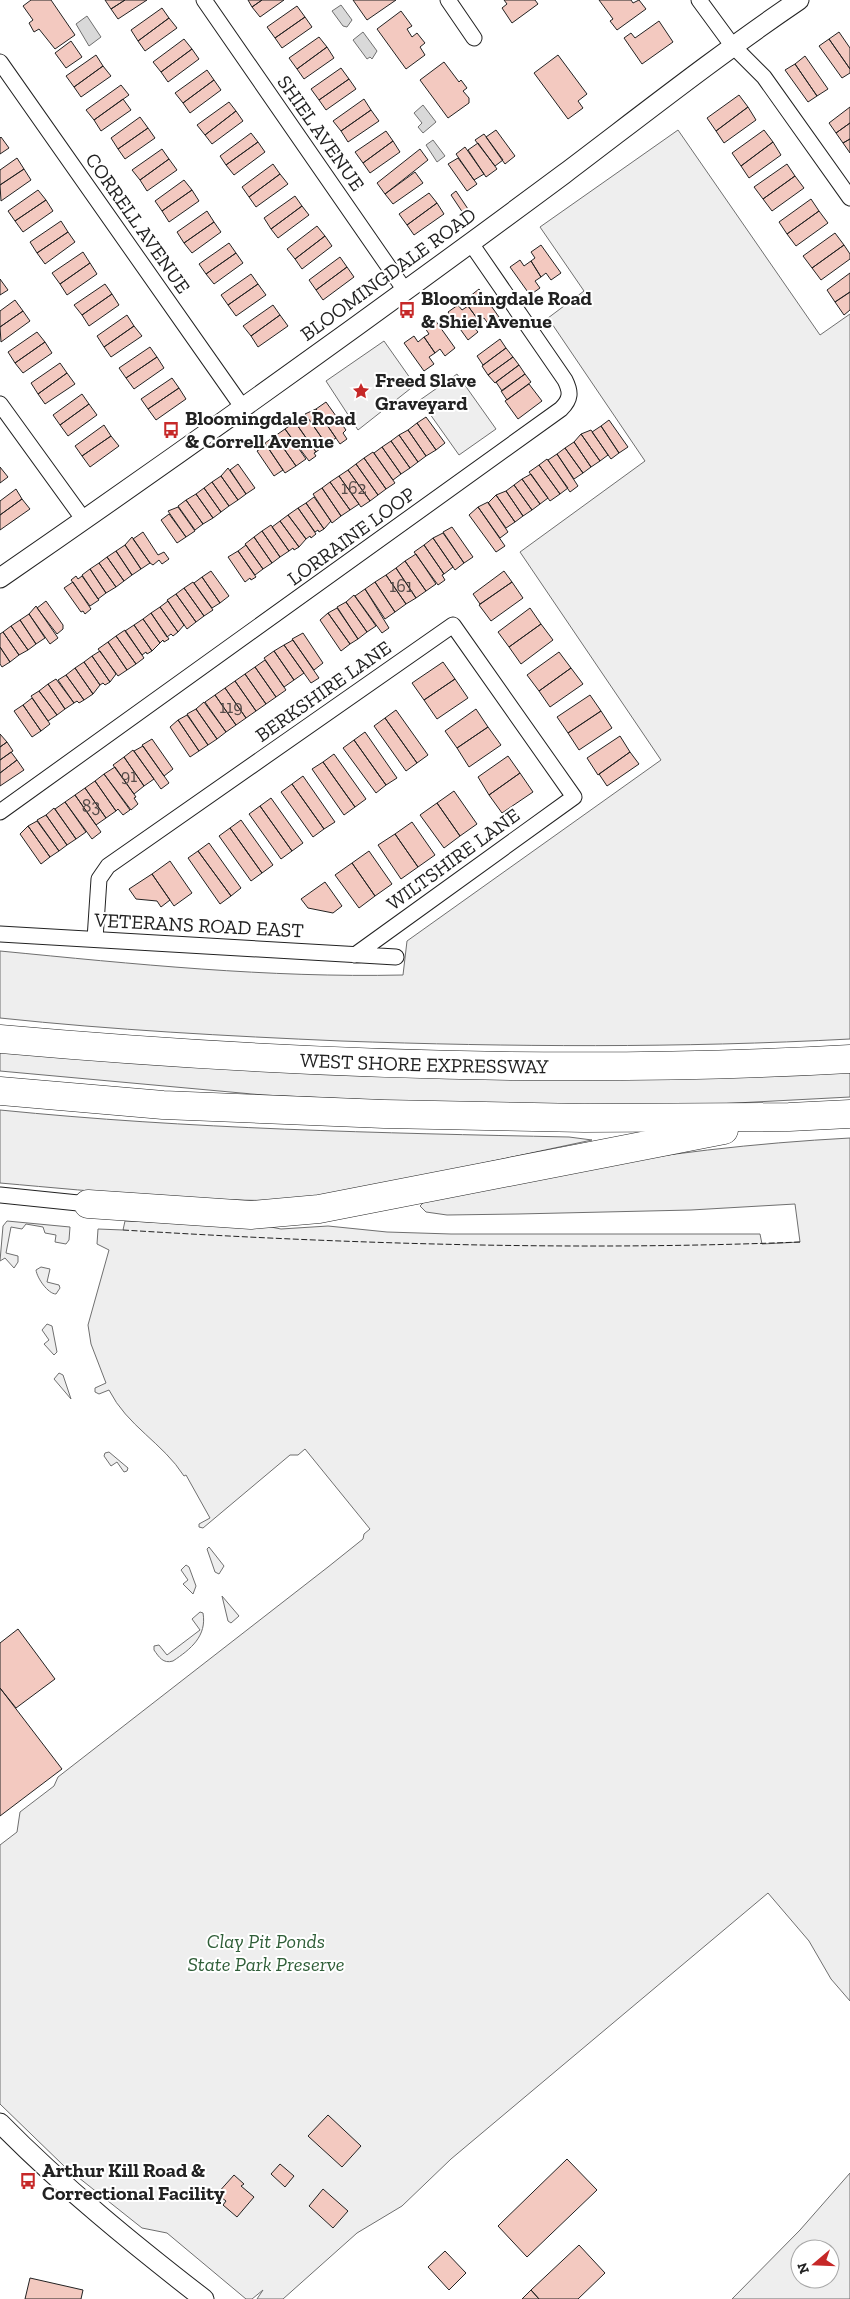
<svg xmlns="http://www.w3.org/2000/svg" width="850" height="2299" viewBox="0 0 850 2299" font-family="'Zilla Slab',serif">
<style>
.green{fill:#eee;stroke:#6f6f6f;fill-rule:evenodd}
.water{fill:#d9d9d9;stroke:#6f6f6f}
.building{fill:#f3c9c0;stroke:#222}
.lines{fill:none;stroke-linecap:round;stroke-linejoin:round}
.minor-casing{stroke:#222;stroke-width:17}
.tertiary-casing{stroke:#222;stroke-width:21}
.motorway-casing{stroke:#222;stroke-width:29}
.minor{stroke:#fff;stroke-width:15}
.tertiary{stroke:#fff;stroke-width:19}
.motorway{stroke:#fff;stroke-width:28}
.fence{stroke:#222;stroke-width:1;stroke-dasharray:6 2.5;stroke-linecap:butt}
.labels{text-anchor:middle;stroke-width:4;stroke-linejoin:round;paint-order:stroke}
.number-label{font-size:18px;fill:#564c4a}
.street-label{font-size:20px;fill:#222;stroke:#fff}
.poi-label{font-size:20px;font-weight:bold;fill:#222;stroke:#fff;text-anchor:start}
.park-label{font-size:20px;font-style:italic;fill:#2f5e38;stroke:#fff}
</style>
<rect width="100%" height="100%" fill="#fff"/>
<path class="green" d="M678,130L820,335L850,314V1039C680,1048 511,1047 341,1041C227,1036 113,1030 0,1018V951C134,964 268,978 403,975L407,941L661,760L520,552L645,461L548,318L584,291L540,227Z
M384,341L415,385L358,430L326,381Z
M457,374L496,429L459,455L420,400Z
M0,1049L850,1070V1097L698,1105H484L263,1095L0,1071Z
M0,1110C189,1129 380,1133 569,1137L592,1140L310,1200C207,1203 103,1192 0,1183Z
M850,1138V2001L831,1979L809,1941L768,1893L451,2159L402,2206L357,2233L283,2299H257L263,2290L252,2299H246L167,2233L142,2228L64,2166L0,2104V1845L17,1832L20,1812L54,1786L58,1777L328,1567L363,1539L364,1534L370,1529L305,1449L298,1455H290L203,1528L199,1527V1524L210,1518L186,1475L184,1476C163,1443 127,1426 109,1390L99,1394L95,1392V1388L106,1383L91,1344L88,1325L109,1250L97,1244L98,1229L123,1230L125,1221L266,1226L281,1229L328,1226L387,1232L451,1234H760L762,1244L800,1242L795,1204L691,1210L518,1214L447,1215L426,1212L420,1206L425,1201C472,1191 519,1180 567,1171C660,1154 755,1143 850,1138Z
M7,1221L70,1227L69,1240L66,1244L55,1242L56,1235L45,1233L43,1227L26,1224L22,1229L11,1227L6,1253L18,1256V1262L14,1268L5,1258L0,1261L3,1226Z
M41,1267L50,1269L47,1282L59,1285L60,1288L56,1294C48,1294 37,1278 36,1270Z
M47,1324L52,1326L57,1352L54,1355L44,1344L49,1340L42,1330Z
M59,1373L63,1375L71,1399L54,1379Z
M109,1452L128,1468L127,1471L124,1472L117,1462L111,1466L104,1456L105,1453Z
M209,1547L224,1566L219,1574L215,1572L207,1549Z
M186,1565L189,1567L196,1586L193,1594L183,1584L188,1580L181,1570Z
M222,1596L239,1616L231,1623L228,1621Z
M200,1612L203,1613C207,1636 191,1649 173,1661C163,1664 159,1657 154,1650V1646L159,1645L167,1655L200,1630L192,1619Z
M850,2173V2299H732L800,2230ZM800,2249H830V2279H800Z"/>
<path class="water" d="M341,5L352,20L347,27L343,26L332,11Z
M87,16L101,37L89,46L76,24Z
M363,32L377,51L372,59L370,57L367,59L353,40Z
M423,105L436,122L423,133L418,127L422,123L414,113Z
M433,140L445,156L437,162L426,145Z"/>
<path class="building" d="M31,0H51L75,35L55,49L39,29L34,32L29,23L33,20L23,6Z
M105,0H125L111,9Z
M125,0H147L118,19L111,9Z
M248,0H262L252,7Z
M262,0H284L260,17L252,7Z
M353,0H396L367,20Z
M504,0H535L538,4L512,23L502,8L507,4Z
M599,0H631L633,3L639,0L646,9L617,30L610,21L613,19Z
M297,6L305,17L275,38L267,27Z
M162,8L169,18L138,41L131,30Z
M401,11L412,26L407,29L412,37L417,33L425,43L420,47L425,55L406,69L377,29Z
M305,17L312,27L282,48L275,38Z
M169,18L177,28L145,51L138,41Z
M659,21L673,42L642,64L624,38L631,33L635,38Z
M839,32L850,48V69L829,39Z
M319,37L327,47L297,69L289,58Z
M184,39L192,49L161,72L153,62Z
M829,39L850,69V73L842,78L819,46Z
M71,41L82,57L66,68L55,53Z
M327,47L334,58L304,79L297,69Z
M192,49L199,59L168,82L161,72Z
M96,55L103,66L74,87L66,76Z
M558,55L587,94L578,101L583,108L568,119L534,73Z
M805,56L828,89L817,96L795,64Z
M444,62L459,82L461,80L467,88L463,91L469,98V103L448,118L420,80Z
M795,64L817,96L808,102L785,70Z
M103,66L111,76L81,97L74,87Z
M341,68L349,79L319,100L311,89Z
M207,70L214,80L183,103L175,93Z
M349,79L356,89L326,110L319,100Z
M214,80L221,90L190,113L183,103Z
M121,85L129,95L94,120L86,110Z
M739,95L748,107L716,131L707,118Z
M123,99L131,110L101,131L94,120Z
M364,99L371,110L341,131L333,121Z
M229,102L236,111L205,135L197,125Z
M748,107L756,120L724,143L716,131Z
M850,107V123L836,133L829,123Z
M371,110L379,121L348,142L341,131Z
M236,111L243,121L212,144L205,135Z
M140,117L148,128L118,149L111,138Z
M850,123V139L843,143L836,133Z
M148,128L155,138L125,159L118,149Z
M496,130L515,156L505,164L486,137Z
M764,130L773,142L741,166L732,153Z
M386,131L393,141L363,163L355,152Z
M251,133L258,142L226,165L220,156Z
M484,134L503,160L495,166L475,140Z
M1,137L9,148L0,154V138Z
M850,139V153L843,143Z
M393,141L400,152L370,173L363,163Z
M258,142L265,152L234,175L226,165Z
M773,142L781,155L749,178L741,166Z
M478,143L497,169L486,177L468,150Z
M465,147L484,174L474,180L456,154Z
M162,149L169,159L140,180L132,170Z
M420,149L428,160L385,194L377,183Z
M17,158L24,169L0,185V170Z
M458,158L477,184L467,191L448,164Z
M169,159L177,170L147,191L140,180Z
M273,164L280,174L249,197L242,187Z
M787,164L795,176L763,199L754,187Z
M24,169L31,180L1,201L0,185Z
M415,172L423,183L393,204L385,194Z
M280,174L288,184L256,207L249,197Z
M795,176L804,188L772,211L763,199Z
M184,180L192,190L162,211L155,201Z
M38,190L46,200L15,221L8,211Z
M192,190L199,201L169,222L162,211Z
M456,191L468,209L463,213L451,195Z
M429,193L437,203L407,225L399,214Z
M295,196L302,206L271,229L264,218Z
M811,199L819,211L787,234L779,222Z
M46,200L53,211L23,232L15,221Z
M437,203L444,214L414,235L407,225Z
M302,206L309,215L278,238L271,229Z
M207,211L214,222L184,243L177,232Z
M819,211L828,223L796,246L787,234Z
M61,221L68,232L37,253L30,242Z
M214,222L221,232L192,253L184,243Z
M317,226L325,236L295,259L287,249Z
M68,232L75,242L45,264L37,253Z
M835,233L844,245L812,268L803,256Z
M325,236L332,246L302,269L295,259Z
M229,243L236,253L206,274L199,264Z
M541,245L561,273L551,280L546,273L541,277L531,261L535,258L531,252Z
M844,245L850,254V259L821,280L812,268Z
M83,252L90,263L60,284L52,273Z
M236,253L243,263L214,284L206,274Z
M340,257L347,267L316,290L309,280Z
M520,260L524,266L531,261L541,277L535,281L540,288L530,295L510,267Z
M90,263L97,274L67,295L60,284Z
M347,267L354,277L323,300L316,290Z
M850,273V292L835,302L827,290Z
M251,274L258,284L228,305L221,295Z
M0,279L8,290L0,295Z
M105,284L112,294L82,315L74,305Z
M258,284L266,295L236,316L228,305Z
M479,289L499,317L489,325L484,318L479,321L468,306L473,302L469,297Z
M850,292V310L844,315L835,302Z
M112,294L119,305L89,326L82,315Z
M15,300L23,311L0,327V311Z
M273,305L280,315L251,336L243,326Z
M458,305L462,310L468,306L479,321L473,326L478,332L468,340L448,312Z
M23,311L30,321L1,342L0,327Z
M127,315L134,326L104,347L97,336Z
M280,315L288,326L258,347L251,336Z
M435,320L455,348L445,356L440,349L435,353L424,337L429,334L425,328Z
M134,326L142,336L111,357L104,347Z
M37,332L45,342L15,363L8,352Z
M414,336L418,342L424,337L435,353L429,357L434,364L424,371L404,343Z
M500,339L506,348L483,365L477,356Z
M45,342L52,353L23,373L15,363Z
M150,347L157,357L126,378L119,368Z
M506,348L513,357L488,375L482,366Z
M157,357L164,368L134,389L126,378Z
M513,357L519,365L495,383L488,375Z
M60,363L67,373L38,394L31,383Z
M519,365L525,374L502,391L496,382Z
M67,373L75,384L45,404L38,394Z
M525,374L531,382L507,400L501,391Z
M172,378L179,388L148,409L141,399Z
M529,384L542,401L518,419L505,401Z
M179,388L186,399L156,420L148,409Z
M82,394L89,404L60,425L53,415Z
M326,402L346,430L343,433L347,439L340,444L316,409Z
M89,404L97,415L68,436L60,425Z
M316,409L336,438L328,443L326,440L324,441L305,414Z
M306,415L326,444L316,452L295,422Z
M426,417L445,443L436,450L417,423Z
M609,420L628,447L619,453L601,426Z
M295,422L316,452L314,453L316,456L309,461L285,429Z
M417,423L436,450L426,456L408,430Z
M104,425L111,436L82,456L75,446Z
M601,426L619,453L611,459L592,432Z
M285,429L306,459L296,466L275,436Z
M408,430L426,456L418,462L399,435Z
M591,430L608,455L600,461L581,434Z
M581,434L600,461L591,467L574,442Z
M399,435L418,462L410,468L391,441Z
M111,436L119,446L90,467L82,456Z
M275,436L296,466L285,473L265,443Z
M391,441L410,468L401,474L382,447Z
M574,442L591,467L583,473L565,448Z
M266,445L283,470L274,476L257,451Z
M382,447L401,474L393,480L374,453Z
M565,448L583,473L574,479L557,454Z
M373,452L395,483L386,489L364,458Z
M557,454L578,486L570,492L548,460Z
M364,458L386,489L378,495L356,464Z
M547,459L568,488L560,494L539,465Z
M238,464L255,488L246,494L230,470Z
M356,464L378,495L370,501L348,470Z
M539,465L560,494L550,501L529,472Z
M0,467L8,477L0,483Z
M228,468L246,494L238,500L221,476Z
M348,470L370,501L361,507L339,476Z
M531,474L548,498L540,504L522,479Z
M221,476L238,500L229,506L212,482Z
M339,476L359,504L350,510L330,482Z
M522,479L540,504L532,510L514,485Z
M212,482L229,506L221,512L204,488Z
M330,482L350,510L341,516L322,488Z
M514,485L532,510L523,516L506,491Z
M204,488L221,512L213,518L196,494Z
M322,488L341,516L332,523L313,494Z
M16,489L22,499L0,515V501Z
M506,491L523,516L515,522L496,495Z
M196,494L213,518L203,524L186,500Z
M496,495L515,522L506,528L488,503Z
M314,497L331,521L324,529L306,503Z
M22,499L30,509L0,530V515Z
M186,500L203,524L195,530L178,506Z
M488,502L508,532L500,538L478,507Z
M306,503L324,529L319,532L318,530L315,532L298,508Z
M178,507L195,531L186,537L168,511Z
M478,507L505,546L496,552L469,515Z
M298,508L316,534L311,538L310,536L306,539L288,515Z
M169,514L186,537L177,543L161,520Z
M288,515L306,539L299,547L280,521Z
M280,521L299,547L294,550L293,548L289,551L272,527Z
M271,525L289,551L280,557L262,531Z
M452,527L473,557L464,563L443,532Z
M262,531L280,557L272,563L254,537Z
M143,532L158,555L164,552L169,559L162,564L159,560L153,565L150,563L133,539Z
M443,533L464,563L455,570L433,538Z
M132,537L150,563L141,569L125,545Z
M254,537L272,563L263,569L245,544Z
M433,538L453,567L444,574L424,545Z
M125,545L141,569L132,575L116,551Z
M246,545L263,569L255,575L238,551Z
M424,545L444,574L442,575L445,580L438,585L414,552Z
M116,551L132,575L124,581L107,557Z
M238,551L256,577L251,580L250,578L245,582L228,557Z
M416,554L436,584L426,591L405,561Z
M107,557L124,581L116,587L99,563Z
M405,561L426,591L416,598L396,568Z
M99,563L116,587L106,593L90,569Z
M396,568L416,598L406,604L386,575Z
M90,569L106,593L98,599L82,575Z
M211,571L229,596L220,603L202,577Z
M504,571L512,582L480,604L473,594Z
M386,575L406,604L395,612L375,582Z
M76,576L78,579L82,576L99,600L90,606L71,580Z
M202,577L220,603L212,608L194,583Z
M73,582L91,609L85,614L83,611L81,612L64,588Z
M193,582L213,610L204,616L184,588Z
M375,582L395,612L385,619L365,589Z
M512,582L523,598L491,621L479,605Z
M184,588L204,616L196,622L176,594Z
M365,589L389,628L382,633L355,596Z
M176,594L196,622L187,629L167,600Z
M354,595L376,626L367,632L346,602Z
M46,601L63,625V629L57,634L37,608Z
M168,601L184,625L178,632L160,607Z
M346,602L367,632L358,639L337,607Z
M36,606L58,638L50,644L29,614Z
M160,607L178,632L173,636L171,634L167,637L151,613Z
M337,608L358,639L350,644L328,613Z
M530,608L541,624L509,647L498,632Z
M151,613L169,639L164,642L163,640L160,643L143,619Z
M328,613L350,644L341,651L320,620Z
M29,614L45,638L36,644L20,620Z
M143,619L160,643L152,651L134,625Z
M20,620L36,644L28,650L11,626Z
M541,624L553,640L521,664L509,647Z
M134,625L152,651L147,654L146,652L142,655L125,631Z
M11,626L28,650L19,655L3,632Z
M125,630L144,658L136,664L116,636Z
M3,632L19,655L10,662L0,647V634Z
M303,633L323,663L314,670L292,639Z
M116,636L136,664L127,670L108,642Z
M293,640L319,678L311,683L284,645Z
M108,642L127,670L118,676L98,649Z
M284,645L304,673L294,680L274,651Z
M0,647L10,662L2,667L0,664Z
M100,651L116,674L110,682L92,656Z
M274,651L294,680L284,687L264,658Z
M559,652L571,668L539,691L527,675Z
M92,656L110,682L105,685L103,683L100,685L84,662Z
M265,660L286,690L276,697L255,667Z
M84,662L100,685L93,694L75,668Z
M443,662L455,679L424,700L412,683Z
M255,667L276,697L266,704L245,674Z
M75,668L93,694L84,700L66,675Z
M571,668L583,684L550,707L539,691Z
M245,674L266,704L256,711L235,681Z
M66,675L84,700L79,703L77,701L74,703L58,680Z
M56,679L74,703L65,709L48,684Z
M455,679L468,698L437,719L424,700Z
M235,681L256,711L246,718L225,688Z
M48,684L65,709L57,715L39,691Z
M225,688L246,718L236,725L215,695Z
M39,691L57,715L48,721L31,696Z
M215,695L236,725L226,732L205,702Z
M590,695L601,711L568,733L557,717Z
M32,698L50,724L41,731L23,705Z
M204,702L226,732L217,739L196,709Z
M23,705L41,731L32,737L14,711Z
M196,709L217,739L208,745L187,714Z
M476,709L488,727L457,748L445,731Z
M396,710L428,755L417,763L385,718Z
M601,711L612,728L579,750L568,733Z
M187,715L208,745L199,751L178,720Z
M385,718L417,763L406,771L374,726Z
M178,720L199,751L190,757L170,727Z
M488,727L501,745L469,767L457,748Z
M365,732L397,778L386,785L354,740Z
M0,734L7,742L0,747Z
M620,736L630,752L598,775L587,758Z
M152,739L173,769L164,776L142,745Z
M354,740L386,785L376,793L343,748Z
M7,742L13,751L0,760V747Z
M143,746L169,783L161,789L134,751Z
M133,750L154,779L144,786L124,757Z
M11,752L17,760L0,773V760Z
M630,752L639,764L607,786L599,774Z
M334,754L366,799L355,807L323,762Z
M508,756L520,773L489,795L478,777Z
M124,757L144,786L134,794L113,765Z
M17,760L24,770L0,786V773Z
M323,762L355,807L344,815L312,769Z
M115,767L136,797L134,798L138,804L131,810L104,774Z
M520,773L533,792L502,813L489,795Z
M104,774L130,810L123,815L118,809L116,811L95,781Z
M303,776L335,822L324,829L292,784Z
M95,781L116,811L106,818L85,788Z
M292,784L324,829L313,837L281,792Z
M85,788L106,818L96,825L75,795Z
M454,791L477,824L460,836L437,803Z
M75,795L101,832L92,839L65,802Z
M271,798L303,843L292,851L260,806Z
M65,802L86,832L76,839L55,809Z
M437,803L460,836L444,848L420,815Z
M260,806L292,851L281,859L249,814Z
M54,808L76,839L67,845L46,815Z
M46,815L67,845L59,851L37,820Z
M241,820L273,865L262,873L230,828Z
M37,821L59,851L50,857L28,826Z
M412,822L435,855L418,867L395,834Z
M28,826L50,857L41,864L20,834Z
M230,828L262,873L251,881L219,836Z
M395,834L418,867L401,879L378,845Z
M209,843L241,888L231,896L198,851Z
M198,851L231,896L220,904L188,858Z
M369,851L392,884L375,896L352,863Z
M170,861L192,893L174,906L152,874Z
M352,863L375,896L359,908L335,875Z
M152,874L170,900L161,907L157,901L136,899L129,889Z
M325,882L342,906L333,913L308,908L301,899Z
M18,1629L55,1679L16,1708L0,1688V1643Z
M0,1688L62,1769L0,1816Z
M328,2115L361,2146L342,2167L308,2136Z
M567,2159L597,2190L527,2257L498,2226Z
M280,2164L294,2176L285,2187L271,2174Z
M234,2175L244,2184L241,2186L254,2197L237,2217L223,2205L226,2201L217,2194Z
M323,2189L348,2211L333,2228L309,2206Z
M579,2245L605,2273L578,2299H539L531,2290Z
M445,2251L466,2273L449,2290L428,2267Z
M30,2278L83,2290L81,2299H25Z
M531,2290L539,2299H522Z"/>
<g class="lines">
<g class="minor-casing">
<path id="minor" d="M204,0L404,289
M448,0L474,38
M699,0L732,45L764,77L850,198
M0,62L243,408
M0,404L84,520
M0,812L561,409C571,399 571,392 565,380L470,242
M0,934L396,957
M95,939L99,879L108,866L453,625L574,797L355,955
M0,1195L88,1204"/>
</g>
<g class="tertiary-casing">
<path id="tertiary" d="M0,578C190,447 378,312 564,174C642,115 718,55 799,0
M0,2123C63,2187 133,2244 204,2299"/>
</g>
<g class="motorway-casing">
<g id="motorway">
<path id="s1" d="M0,1039C282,1064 567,1075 850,1059"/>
<path d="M0,1091L163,1105L384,1114L584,1118L789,1117L850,1114"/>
<path d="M88,1204L251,1215L319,1209L724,1130"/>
</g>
</g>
<use href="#minor" class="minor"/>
<use href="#tertiary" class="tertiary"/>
<use href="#motorway" class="motorway"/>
<path class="fence" d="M123,1230C349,1244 575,1251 800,1242"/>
</g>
<defs>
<g id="bus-bare" transform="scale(1.35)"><path d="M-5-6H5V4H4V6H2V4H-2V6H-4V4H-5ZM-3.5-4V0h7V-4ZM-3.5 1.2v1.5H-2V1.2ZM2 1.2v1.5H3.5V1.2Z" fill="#c62828" stroke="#fff" stroke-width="2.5" paint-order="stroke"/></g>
<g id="sight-bare" transform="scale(1.35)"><path d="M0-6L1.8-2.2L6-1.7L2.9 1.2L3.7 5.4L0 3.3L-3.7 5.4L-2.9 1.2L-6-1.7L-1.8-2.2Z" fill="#c62828" stroke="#fff" stroke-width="2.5" paint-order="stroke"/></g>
</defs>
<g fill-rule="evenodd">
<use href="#bus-bare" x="407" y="310"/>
<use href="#sight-bare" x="361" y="391"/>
<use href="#bus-bare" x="171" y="430"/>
<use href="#bus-bare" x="28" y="2181"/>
</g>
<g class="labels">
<g class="number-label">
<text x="354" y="494">162</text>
<text x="401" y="592">161</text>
<text x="231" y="713">119</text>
<text x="129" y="782">91</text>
<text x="91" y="812">83</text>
</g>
<g class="street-label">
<text transform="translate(321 133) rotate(55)" y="7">SHIEL AVENUE</text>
<text transform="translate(138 223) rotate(55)" y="7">CORRELL AVENUE</text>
<text transform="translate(388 274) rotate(-36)" y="7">BLOOMINGDALE ROAD</text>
<text transform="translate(351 536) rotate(-36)" y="7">LORRAINE LOOP</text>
<text transform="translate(323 691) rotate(-35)" y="7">BERKSHIRE LANE</text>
<text transform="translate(453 859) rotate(-36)" y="7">WILTSHIRE LANE</text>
<text transform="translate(199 925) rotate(3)" y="7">VETERANS ROAD EAST</text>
<text dy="7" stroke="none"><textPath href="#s1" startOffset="425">WEST SHORE EXPRESSWAY</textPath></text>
</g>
<g class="poi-label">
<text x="421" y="305">Bloomingdale Road<tspan x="421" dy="23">&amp; Shiel Avenue</tspan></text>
<text x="375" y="387">Freed Slave<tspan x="375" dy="23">Graveyard</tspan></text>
<text x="185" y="425">Bloomingdale Road<tspan x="185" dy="23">&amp; Correll Avenue</tspan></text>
<text x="42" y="2177">Arthur Kill Road &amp;<tspan x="42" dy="23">Correctional Facility</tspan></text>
</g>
<g class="park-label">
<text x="266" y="1948">Clay Pit Ponds<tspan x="266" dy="23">State Park Preserve</tspan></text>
</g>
</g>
<g transform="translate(815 2264) rotate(251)"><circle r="24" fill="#ffffff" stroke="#a7a7a7"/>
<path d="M0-4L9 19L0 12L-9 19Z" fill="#c62828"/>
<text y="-8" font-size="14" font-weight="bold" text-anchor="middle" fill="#222222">N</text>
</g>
</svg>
